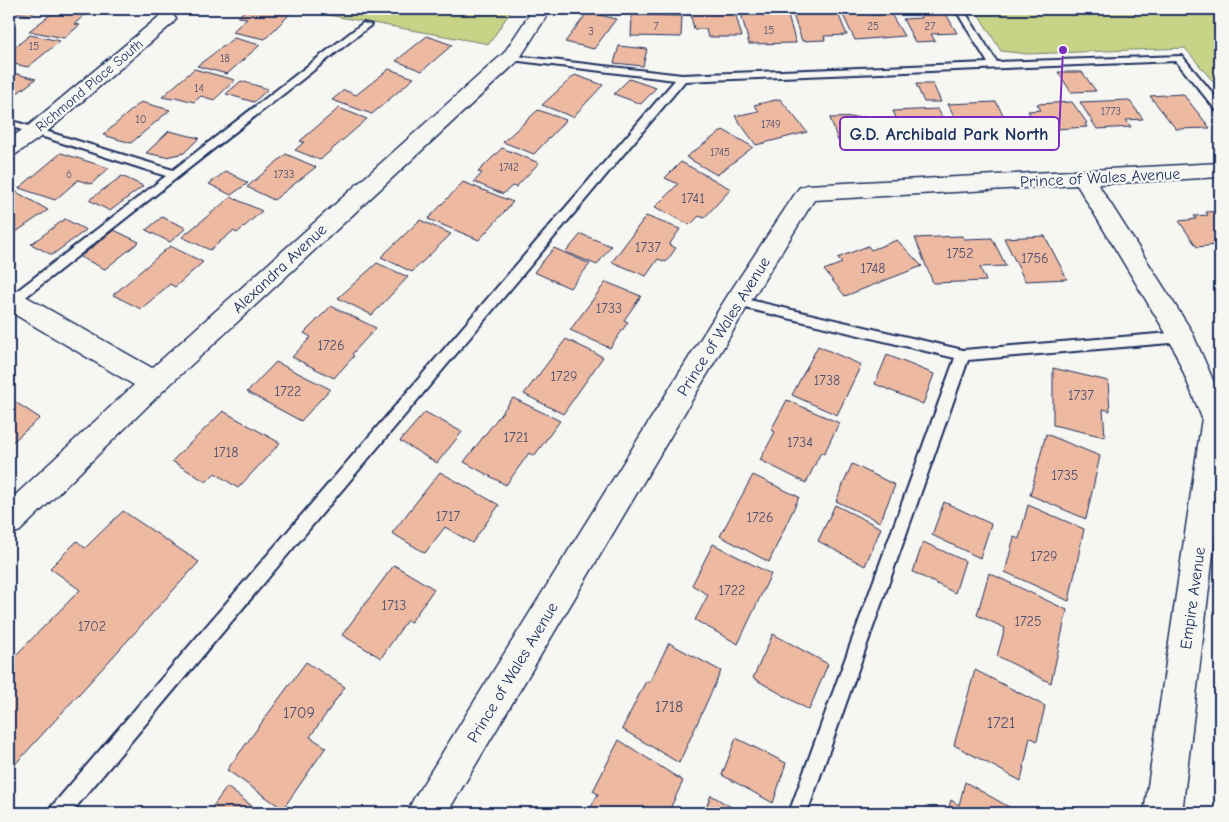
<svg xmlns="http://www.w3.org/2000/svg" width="1229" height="822" viewBox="0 0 1229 822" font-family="'Comic Neue',sans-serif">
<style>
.green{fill:#c7d387;stroke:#718172}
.building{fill:#eeb9a1;stroke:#1b2f5e}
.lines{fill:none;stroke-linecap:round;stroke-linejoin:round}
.lane-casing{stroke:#1b2f5e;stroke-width:4}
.street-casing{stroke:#1b2f5e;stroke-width:3}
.lane{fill:#f6f6f2;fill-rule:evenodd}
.street{fill:#f6f6f2;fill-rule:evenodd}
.labels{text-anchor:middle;stroke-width:4.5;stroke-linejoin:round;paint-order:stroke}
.far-number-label{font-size:11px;fill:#50526f}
.far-street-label{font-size:14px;fill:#1b2f5e;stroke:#f6f6f2}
.number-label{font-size:14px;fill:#50526f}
.street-label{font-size:16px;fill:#1b2f5e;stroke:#f6f6f2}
.near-number-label{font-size:16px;fill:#50526f}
.leader{fill:none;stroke:#7b2cbf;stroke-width:2}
.callout-dot{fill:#7b2cbf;stroke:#f6f6f2;stroke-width:2}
.callout{fill:#f6f6f2;stroke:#7b2cbf;stroke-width:2}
.callout-label{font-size:18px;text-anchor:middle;font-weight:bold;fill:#1b2f5e}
</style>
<rect width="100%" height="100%" fill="#f6f6f2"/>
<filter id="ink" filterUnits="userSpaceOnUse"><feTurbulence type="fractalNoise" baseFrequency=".02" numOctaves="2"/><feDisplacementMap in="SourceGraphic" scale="10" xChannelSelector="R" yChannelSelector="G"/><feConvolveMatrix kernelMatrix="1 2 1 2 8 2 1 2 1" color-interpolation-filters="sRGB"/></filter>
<g filter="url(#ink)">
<path class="green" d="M295,9H512L489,44Z
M975,9H1220V90L1185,48L1027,54L1001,51Z"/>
<path class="building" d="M9,9H39L30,15L9,11Z
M58,9L89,12L74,24L80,25L64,38L29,31Z
M246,9H275L273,10L291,13L265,39L232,32L247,18L238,17Z
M698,9H734L742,37H708L706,29H694L690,12L698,11Z
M740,9H777L780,17L788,16L796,43L749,44Z
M791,9H836L847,35L824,36L825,40L802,41Z
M840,9H868L872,15L891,14L904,36L855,40Z
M916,9H943L957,33L931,34L935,41L915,42L903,19L921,18Z
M588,12L616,19L594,49L565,42Z
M632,15L682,16L681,37L631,36Z
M30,35L60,41L28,67L9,63V52Z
M427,36L452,45L422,71L396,61Z
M234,38L260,45L227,74L197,66Z
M619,46L647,49L643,66L614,63Z
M194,69L235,80L214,100L201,96L194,102L175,97L172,99L162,97Z
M389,69L414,78L372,114L332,100L344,90L356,95Z
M9,72L36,79L12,97L9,96Z
M1058,72H1082L1096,91L1071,92Z
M575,75L603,85L573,117L542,105Z
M629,79L656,88L641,104L614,94Z
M241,81L268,89L254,102L226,94Z
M916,84H933L941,102H924Z
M1183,94L1210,128L1176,129L1150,96Z
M780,99L807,132L756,145L735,116L759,111L754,105Z
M1129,100L1143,119L1126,120L1131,127L1097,129L1080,102Z
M141,102L170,110L131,143L103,135Z
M996,102L1014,134L982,136L975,121L957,122L948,104Z
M1072,102L1087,123L1085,124L1087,127L1040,130L1028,111L1041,110L1037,104Z
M339,108L367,119L320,160L295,150L304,142L300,141Z
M938,109L951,135L905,138L893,111Z
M538,110L566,120L534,154L503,142Z
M866,117L868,123H882L890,143L861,144L859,140L838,141L830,118Z
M723,130L753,147L717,175L686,157Z
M169,131L199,138L184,153L166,157L146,153Z
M502,148L539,163L516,187L512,186L503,194L474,182L482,173L478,172Z
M61,153L109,168L91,184L78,180L55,200L19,188Z
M286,154L316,167L274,200L247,187Z
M681,162L731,189L704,218L699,216L690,225L655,207L678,184L665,178Z
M226,171L248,183L231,195L209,184Z
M122,176L143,186L110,211L89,200Z
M463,182L513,202L479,240L428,219Z
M13,190L48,210L10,236L9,193Z
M231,197L262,211L237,233L233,231L210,250L182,237Z
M1220,211V251L1216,245L1197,247L1179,221L1196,219L1194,216L1208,215L1206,212Z
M646,216L680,229L669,245L676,248L666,262L658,259L646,276L612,262Z
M162,217L186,228L170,242L146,230Z
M65,219L86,230L52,255L31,244Z
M420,220L451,234L412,272L381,257Z
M114,230L139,242L105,269L80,257Z
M581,234L611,246L597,265L566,252Z
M962,236L964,239L992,238L1006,266L980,267L986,281L933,283L915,238Z
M1045,236L1067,279L1025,281L1004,238Z
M897,240L922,266L845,296L824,270L842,263L837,258L868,246L871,250Z
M170,246L203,262L175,287L170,284L141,309L113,295Z
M554,248L590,264L570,288L534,272Z
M377,263L408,277L372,315L338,298Z
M606,282L641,296L624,320L628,322L610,348L570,330Z
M331,306L376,328L352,354L354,356L334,378L292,357L311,337L304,333Z
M566,339L603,357L563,414L524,394Z
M818,346L861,365L837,415L792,395Z
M887,355L934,374L923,404L875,384Z
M276,362L330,389L301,421L247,392Z
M1053,368L1108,381L1110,411L1103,409L1105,437L1053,425Z
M9,398L40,418L9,445Z
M513,398L560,421L534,456L529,453L506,485L464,462Z
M787,400L839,423L824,454L821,452L806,483L760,460L775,432L771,430Z
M223,411L280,443L238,488L215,473L206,482L172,461Z
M425,412L462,432L437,463L400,441Z
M1046,434L1100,456L1086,519L1030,495Z
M852,464L895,485L880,522L836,501Z
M440,472L499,505L472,543L445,527L425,553L392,533Z
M753,475L799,497L769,562L720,536Z
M944,502L991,524L980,558L932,535Z
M835,505L881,528L865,566L818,541Z
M1028,505L1084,529L1069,601L1005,572L1014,537L1019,539Z
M123,511L199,562L9,771V662L80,590L50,568L77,541L85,548Z
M923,542L965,561L955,593L913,572Z
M713,544L771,574L738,644L695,620L708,595L692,585Z
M394,565L434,589L411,622L407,620L381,658L342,635Z
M989,573L1067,610L1051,683L997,656L1005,628L977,615Z
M773,634L828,664L809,710L753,678Z
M669,643L721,671L679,763L622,729L646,681L649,683Z
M306,662L345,687L310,737L326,747L283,809L227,770Z
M975,670L1045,706L1037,741L1030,737L1021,781L954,745Z
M736,738L786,763L773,803L722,775Z
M619,740L683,781L668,813H588L598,794L593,791Z
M965,782L1016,811V813H947L951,800L959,805Z
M227,787L261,813H208Z
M711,795L741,813H704Z"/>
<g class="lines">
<g class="lane-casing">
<path id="lane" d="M955,9H963L997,62L1182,56L1220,102V111L1216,110L1176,61L685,81L71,813H50L52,806L675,80L511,60L508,59V55L682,75L988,63Z
M363,23L371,25L13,307L9,309V297L166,176L9,126V120L173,170Z
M737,297L963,350L1182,332L1188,337L1182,342L968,360L807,813H789L955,358L733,305L731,302Z"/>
</g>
<g class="street-casing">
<path id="street" d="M533,9H551L518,61L163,391L20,531L9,535V501L134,385L9,311V289L18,292L152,368L504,53Z
M167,14L173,15L176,19L173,23L42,136L16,154L9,156V139L28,126L161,15Z
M1220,163V177L1098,184L1191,330L1220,396V496L1182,813H1144L1202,418L1170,340L1077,185L814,200L746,309L447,813H407L413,800L728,295L799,188L807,185Z"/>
</g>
<use href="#lane" class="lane"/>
<use href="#street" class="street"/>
</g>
</g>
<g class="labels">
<g class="far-number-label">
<text x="656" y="30">7</text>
<text x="873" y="30">25</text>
<text x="930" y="30">27</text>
<text x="769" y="34">15</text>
<text x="591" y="35">3</text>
<text x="34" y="50">15</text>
<text x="225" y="62">18</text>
<text x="199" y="92">14</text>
<text x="1111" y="115">1773</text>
<text x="141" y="123">10</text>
<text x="771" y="128">1749</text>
<text x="720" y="156">1745</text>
<text x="509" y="171">1742</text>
<text x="69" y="178">6</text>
<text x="284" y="178">1733</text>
</g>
<g class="far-street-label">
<text transform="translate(89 85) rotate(-40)" y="5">Richmond Place South</text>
</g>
<g class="number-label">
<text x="693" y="203">1741</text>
<text x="648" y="252">1737</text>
<text x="960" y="258">1752</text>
<text x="1035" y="263">1756</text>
<text x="873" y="273">1748</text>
<text x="609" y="313">1733</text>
<text x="331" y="350">1726</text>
<text x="564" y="381">1729</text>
<text x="827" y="385">1738</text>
<text x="288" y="396">1722</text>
<text x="1081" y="400">1737</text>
<text x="516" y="442">1721</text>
<text x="800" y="447">1734</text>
<text x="226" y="457">1718</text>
<text x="1065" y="480">1735</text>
<text x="448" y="521">1717</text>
<text x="760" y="522">1726</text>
<text x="1044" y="561">1729</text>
<text x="732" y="595">1722</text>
<text x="394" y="610">1713</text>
<text x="1028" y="626">1725</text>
<text x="92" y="631">1702</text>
</g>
<g class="street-label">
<text transform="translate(1100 177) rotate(-3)" y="6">Prince of Wales Avenue</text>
<text transform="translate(279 268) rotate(-43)" y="6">Alexandra Avenue</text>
<text transform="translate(723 326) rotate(-58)" y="6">Prince of Wales Avenue</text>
<text transform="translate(1192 598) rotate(-82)" y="6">Empire Avenue</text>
<text transform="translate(512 672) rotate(-59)" y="6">Prince of Wales Avenue</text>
</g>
<g class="near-number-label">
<text x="669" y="712">1718</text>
<text x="299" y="718">1709</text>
<text x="1001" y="728">1721</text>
</g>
</g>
<path class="leader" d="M1063 50L1059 134"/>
<circle class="callout-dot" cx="1063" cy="50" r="5"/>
<rect class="callout" x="840" y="117" width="219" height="33" rx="5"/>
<g class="callout-label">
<text x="949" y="140">G.D. Archibald Park North</text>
</g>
<rect width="1229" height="822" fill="none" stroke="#f6f6f2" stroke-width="30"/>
<rect x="15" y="15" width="1199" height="792" fill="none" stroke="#1b2f5e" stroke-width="2" filter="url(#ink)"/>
</svg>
